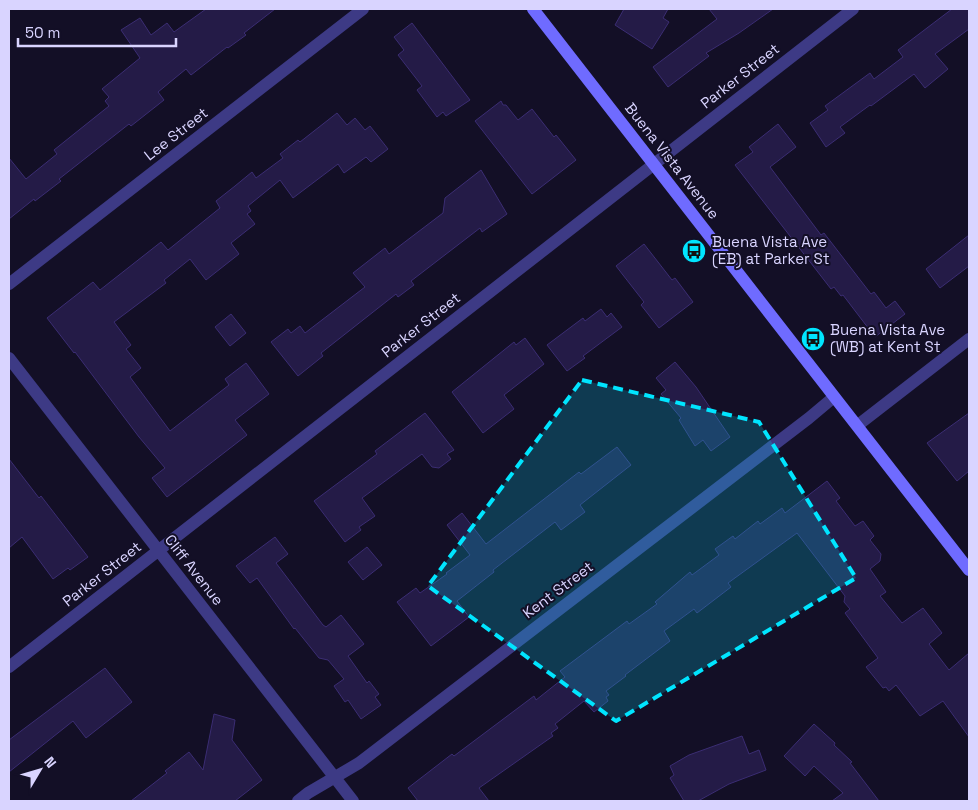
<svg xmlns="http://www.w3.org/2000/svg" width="978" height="810" viewBox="0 0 978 810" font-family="'Space Grotesk',sans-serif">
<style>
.building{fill:#241b47;stroke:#3b2d73}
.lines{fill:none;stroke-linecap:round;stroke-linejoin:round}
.street{stroke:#3d3a85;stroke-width:12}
.secondary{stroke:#6f6bff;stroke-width:12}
.marked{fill:#00e5ff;fill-opacity:0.2;stroke:#00e5ff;stroke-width:4;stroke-dasharray:10 6;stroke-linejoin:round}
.labels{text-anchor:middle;stroke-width:4;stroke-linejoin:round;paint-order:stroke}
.street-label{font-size:15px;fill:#d9d4ff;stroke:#130f26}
.poi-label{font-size:15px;fill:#d9d4ff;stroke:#130f26;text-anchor:start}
</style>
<rect width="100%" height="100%" fill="#130f26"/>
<path class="building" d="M206,9H275L244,33L246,35L228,48L227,47L191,75L186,69L158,92L164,100L131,126L129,124L59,179L61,181L35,201L34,199L9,219V158L26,179L57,154L54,150L109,106L105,101L109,97L102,89L140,58L121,30L140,18L151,35L167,23L174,32Z
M624,9H668L663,18L669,22L652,49L615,25Z
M709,9H773L739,33L706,53L709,56L668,87L653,67L717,19Z
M952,9H969V29L935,54L948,69L925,88L914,74L871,106L870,105L840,127L845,133L826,147L810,123L828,110L825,106L870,73L874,79L903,57L898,50Z
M412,23L470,100L446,116L443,112L437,117L417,90L422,86L398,55L404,50L394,37Z
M501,101L503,105H506L518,120L532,109L554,137L556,135L576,160L532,194L475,121Z
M337,113L347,125L355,118L365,130L370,126L388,149L371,162L366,157L344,173L338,164L293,198L280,180L248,206L251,211L247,214L255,224L231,243L239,254L206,280L190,259L164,280L166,283L114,322L131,345L126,349L141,368L130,377L170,431L229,385L225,379L246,363L269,394L235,420L247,435L167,497L152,478L165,468L139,437L75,352L74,353L47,318L93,282L100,290L161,242L168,250L220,208L216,201L235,186L252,172L256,178L283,158L280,154L298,140L300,142Z
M778,124L796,147L770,167L821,235L824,233L871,294L874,292L886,308L895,301L905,314L875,337L843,295L841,296L834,287L831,289L735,165L753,152L749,147Z
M481,170L507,214L482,232L480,228L411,281L414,285L398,297L396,294L321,353L323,356L298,376L271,342L288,329L291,333L300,326L305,333L365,287L353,273L385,248L389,254L443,213L445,198Z
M969,235V266L940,288L926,269Z
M644,244L672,280L675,278L693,302L659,328L641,305L644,302L616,266Z
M601,309L607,317L611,313L622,327L583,356L585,358L567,371L547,345L583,318L585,321Z
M231,314L246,333L230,346L215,327Z
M525,338L544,364L504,395L514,409L483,433L452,392L514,342L516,345Z
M675,362L696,387L730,437L711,451L703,440L695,446L679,420L681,418L661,394L666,390L656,378Z
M425,413L454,450L447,454L451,459L439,468L432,467L422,454L362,498L375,516L359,527L361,530L345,542L314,501L377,454L375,451Z
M969,413V471L957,481L927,443Z
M617,447L631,465L580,505L585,512L561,530L555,522L493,570L494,572L457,601L469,617L431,646L397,602L416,588L420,593L447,574L446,573L470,555L447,525L462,513L486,544L579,472L581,474Z
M9,459L39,498L41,496L88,557L70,570L68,568L53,579L22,537L9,548Z
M827,481L840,498L836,501L855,526L863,521L874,536L870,540L881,554L880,561L870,569L886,592L880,596L902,623L923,608L942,633L929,644L949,670L969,653V737L943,701L920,716L896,685L889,691L886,687L883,688L866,667L878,658L845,613L850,609L844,602L845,596L797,533L728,583L731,587L697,613L694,609L664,631L670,641L625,675L626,676L606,691L609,695L606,697L608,701L594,712L584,701L555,724L558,728L551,733L553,736L479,788L489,801H418L408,788L452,754L454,756L534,696L536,700L565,677L560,671L627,621L629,624L657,604L655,602L690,572L692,575L719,555L715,549L733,536L735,539L758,521L760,524L782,508L785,513Z
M275,537L288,554L276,563L323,625L326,627L341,615L364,644L348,656L367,683L369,681L379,694L375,697L381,705L361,719L348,700L345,702L334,686L344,679L328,660L319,658L295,628L294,629L257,578L250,583L236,566Z
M367,547L382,565L363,580L348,562Z
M105,668L132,702L86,738L73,721L9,772V740Z
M214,714L235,720L232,740L262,780L235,801H131L167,773L165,771L189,752L203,770Z
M814,724L835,743L834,745L852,762L850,763L879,801H832L843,793L814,766L805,776L784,756Z
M742,736L749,754L759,750L766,770L729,784L698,801H684L670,778L674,775L670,766L689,755Z"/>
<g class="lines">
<path class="street" d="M9,284L363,9
M9,358L353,801
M858,425L969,339
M9,667L853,9
M298,801L308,793L359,763L809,418L834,397"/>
<path class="secondary" d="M533,9L969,570"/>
</g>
<path class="marked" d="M582,380L759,422L856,578L616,721L428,586Z"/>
<defs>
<g id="bus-disc" transform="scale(1.25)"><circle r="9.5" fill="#00e5ff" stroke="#130f26"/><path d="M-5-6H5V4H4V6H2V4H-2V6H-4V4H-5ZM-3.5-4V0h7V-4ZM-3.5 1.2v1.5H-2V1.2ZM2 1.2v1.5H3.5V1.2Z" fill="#111"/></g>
</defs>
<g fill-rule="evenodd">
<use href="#bus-disc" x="694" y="251"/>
<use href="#bus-disc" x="813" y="339"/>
</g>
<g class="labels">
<g class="street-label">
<text transform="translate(740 76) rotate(-38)" y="5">Parker Street</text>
<text transform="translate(176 134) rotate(-38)" y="5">Lee Street</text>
<text transform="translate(672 161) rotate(52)" y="5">Buena Vista Avenue</text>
<text transform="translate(421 325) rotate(-38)" y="5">Parker Street</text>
<text transform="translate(194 570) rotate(52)" y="5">Cliff Avenue</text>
<text transform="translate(102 574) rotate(-38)" y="5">Parker Street</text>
<text transform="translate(558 590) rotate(-37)" y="5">Kent Street</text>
</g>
<g class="poi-label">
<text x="712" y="247">Buena Vista Ave<tspan x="712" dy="17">(EB) at Parker St</tspan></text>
<text x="830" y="335">Buena Vista Ave<tspan x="830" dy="17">(WB) at Kent St</tspan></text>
</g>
</g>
<rect width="978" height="810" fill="none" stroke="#d9d4ff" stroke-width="20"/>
<g transform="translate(40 770) rotate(52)" stroke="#130f26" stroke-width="4" paint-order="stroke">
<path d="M0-4L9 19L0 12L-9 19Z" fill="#d9d4ff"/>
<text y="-8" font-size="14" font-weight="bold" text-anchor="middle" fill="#d9d4ff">N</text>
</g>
<path d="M18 38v8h158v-8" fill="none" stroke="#d9d4ff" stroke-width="2.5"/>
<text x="25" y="38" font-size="15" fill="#d9d4ff" stroke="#130f26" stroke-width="4" paint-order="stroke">50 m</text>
</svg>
